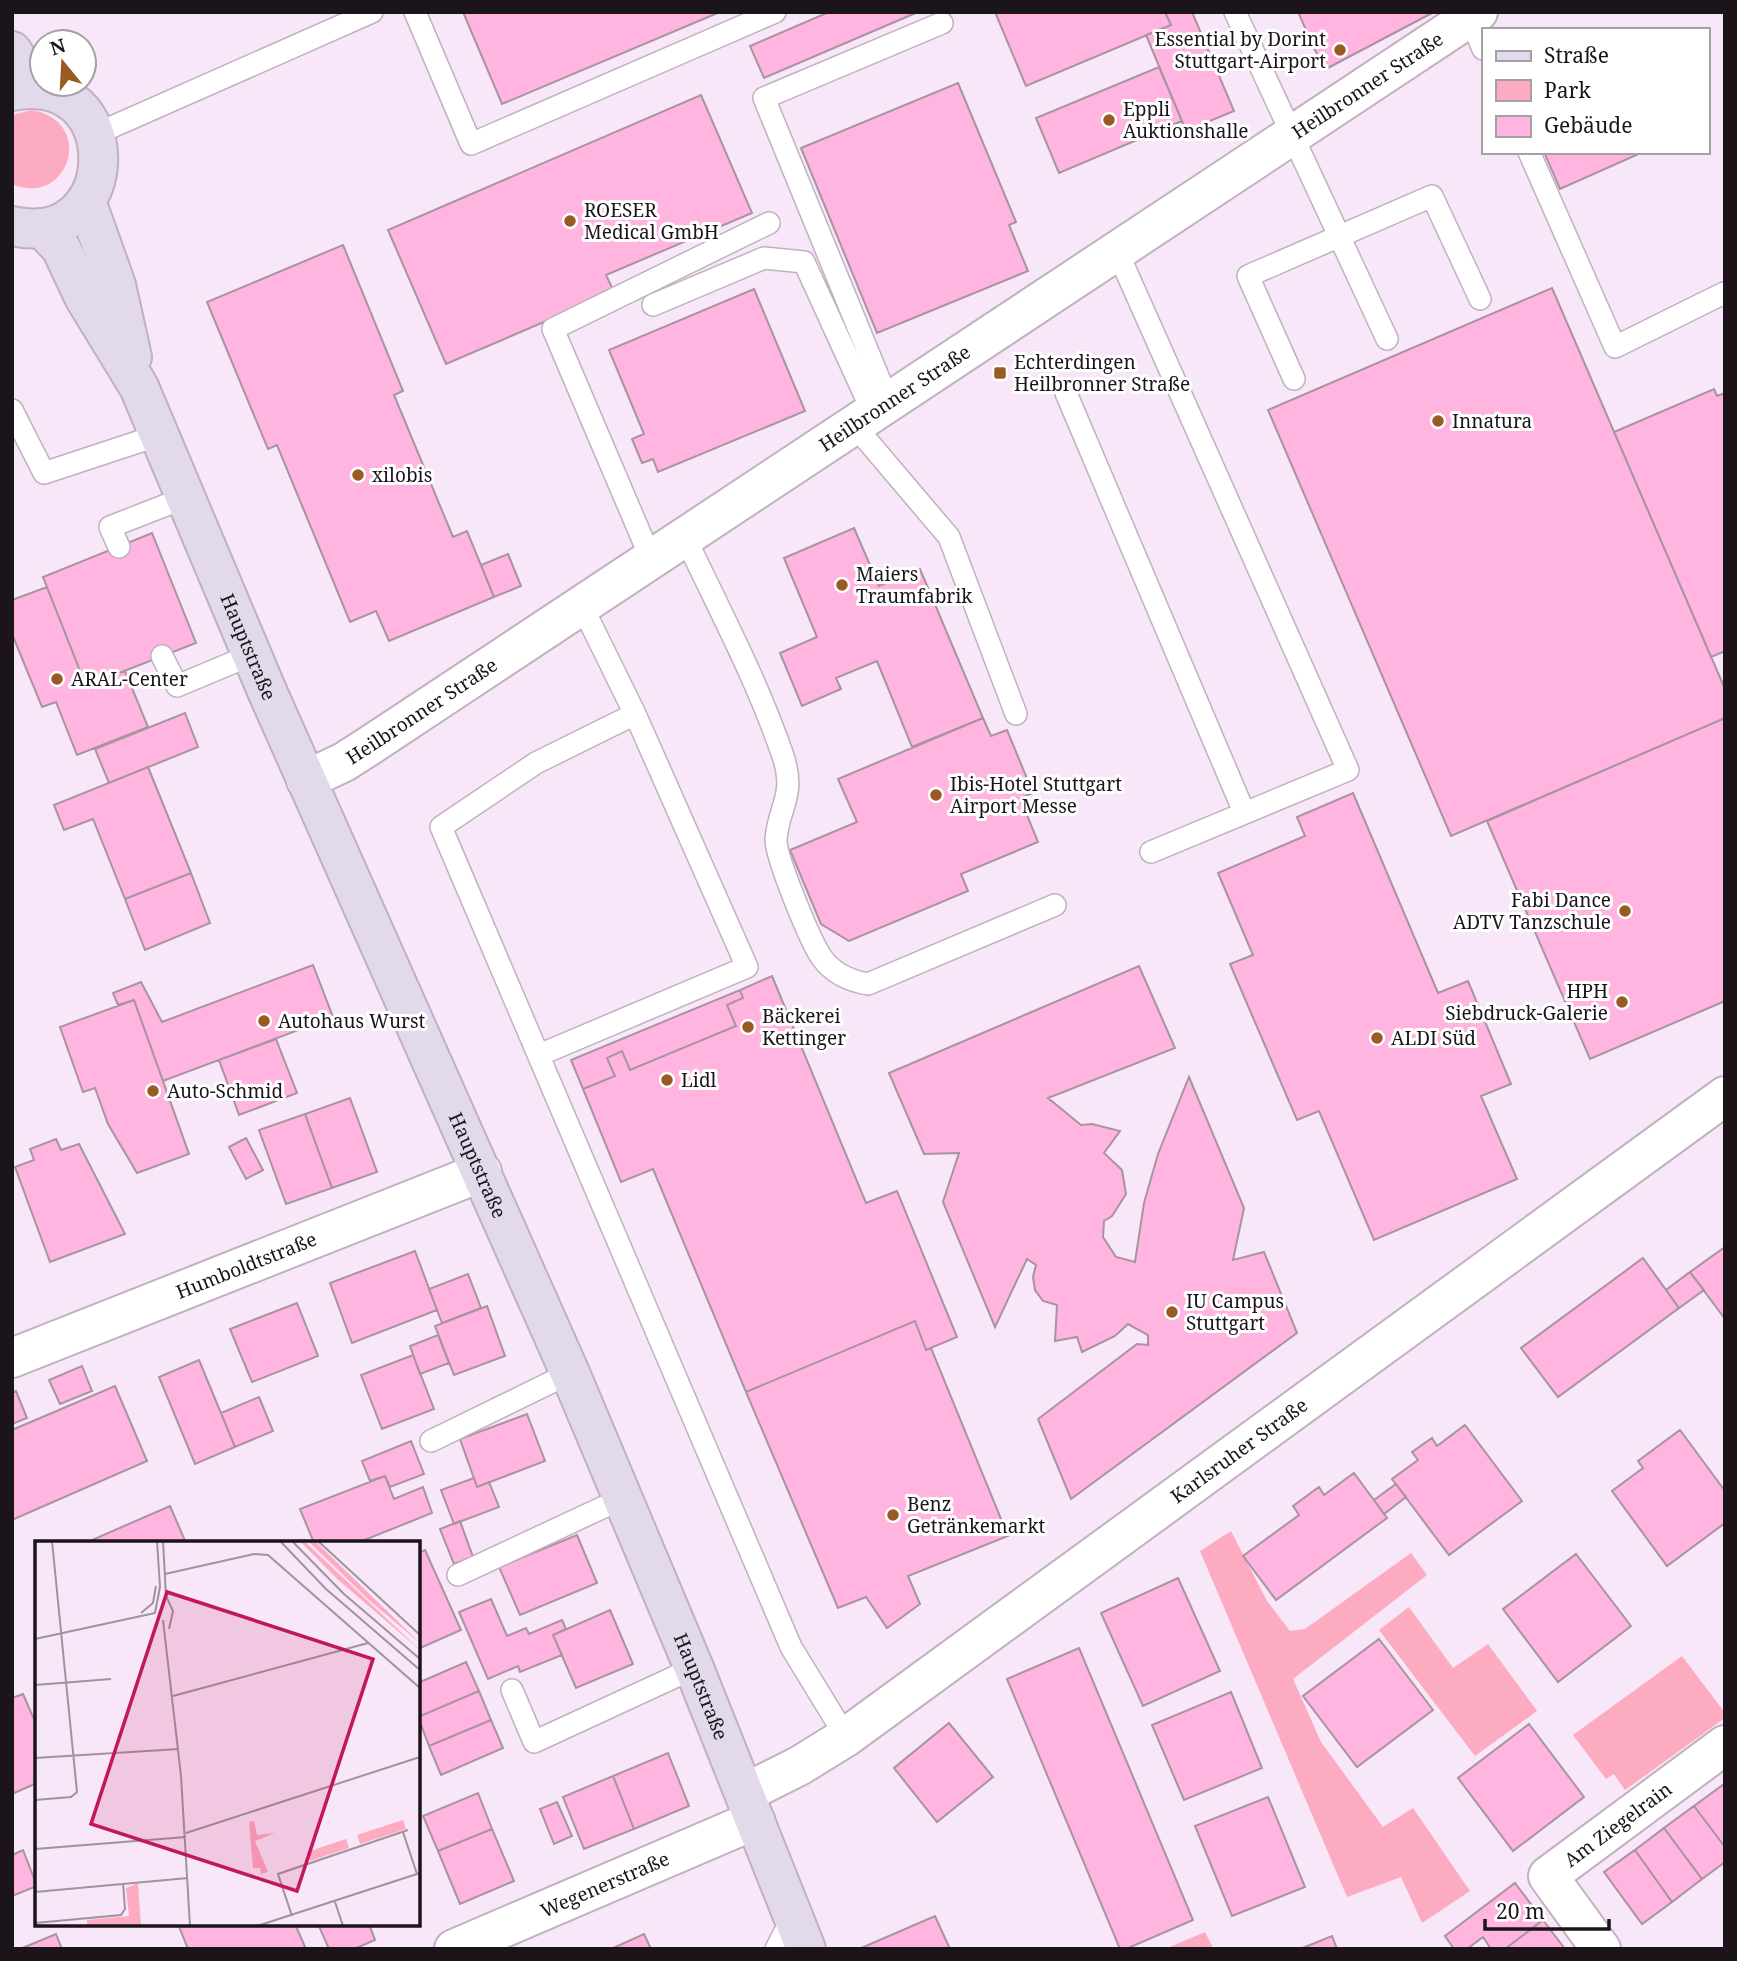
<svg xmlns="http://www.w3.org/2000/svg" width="1737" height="1961" viewBox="0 0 1737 1961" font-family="'Noto Serif',serif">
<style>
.green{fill:#fcabc0}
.building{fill:#ffb5e0;stroke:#a8949f;stroke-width:2}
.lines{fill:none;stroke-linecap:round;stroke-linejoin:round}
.lane-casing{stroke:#c0b1c0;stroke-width:24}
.street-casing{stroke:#c0b1c0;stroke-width:42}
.secondary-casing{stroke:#c0b1c0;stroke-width:42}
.lane{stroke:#fff;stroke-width:21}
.street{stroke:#fff;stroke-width:38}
.secondary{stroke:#e2d9eb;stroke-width:38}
.poi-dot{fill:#9a5a24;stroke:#fff;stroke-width:2.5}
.labels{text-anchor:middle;stroke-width:6;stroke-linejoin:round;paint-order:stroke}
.poi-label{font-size:19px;fill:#1b151b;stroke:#fff;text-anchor:start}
.street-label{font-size:19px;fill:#1b151b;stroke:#fff}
.inset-road{fill:none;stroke:#a093a0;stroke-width:2}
.view{fill:#c2185b;fill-opacity:0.15;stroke:#c2185b;stroke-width:3.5}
.inset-edge{fill:none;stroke:#1b151b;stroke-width:3.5}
</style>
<rect width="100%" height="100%" fill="#f8e7f8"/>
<path class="green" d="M32,110C97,122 68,208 12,184V115Z
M1231,1531L1267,1601L1290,1631L1305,1629L1411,1553L1427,1575L1293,1679L1321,1742L1383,1827L1413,1808L1470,1891L1422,1923L1401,1877L1347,1897L1200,1551Z
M1409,1607L1453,1668L1488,1644L1537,1711L1475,1756L1379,1630Z
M1682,1656L1725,1713V1718L1625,1790L1614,1774L1606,1779L1573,1735Z
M1205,1932L1213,1948L1165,1949Z"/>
<path class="building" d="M463,12H720L502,104Z
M829,12H918L764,78L750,46Z
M995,12H1165L1171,25L1026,86Z
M1165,12H1192L1234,111L1186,131L1146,35L1171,25Z
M1298,12H1434L1324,70Z
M1159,67L1182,121L1059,173L1036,118Z
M958,83L1016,222L1009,225L1028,271L877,333L801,148Z
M701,95L752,213L606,275L614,292L446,364L388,230Z
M1544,152H1643L1560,189Z
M343,245L403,391L394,395L453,537L467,531L494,597L389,641L376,611L350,622L277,445L268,449L207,302Z
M1552,288L1725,689V718L1451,836L1268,410Z
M754,289L805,411L658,472L653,459L642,463L632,439L644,434L609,350Z
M1714,389L1717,396L1725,393V651L1711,657L1614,432Z
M854,528L879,586L920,569L983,718L912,747L877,661L836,678L841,689L802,706L780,653L817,637L784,558Z
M152,533L196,643L86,686L43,577Z
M508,554L521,586L494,597L481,565Z
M47,587L86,686L125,671L148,727L77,755L56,702L42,707L12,634V600Z
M185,713L198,747L109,783L95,749Z
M983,718L991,736L1007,730L1033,793L1020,798L1038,842L961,874L968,891L849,941L821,924L790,850L857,822L838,779Z
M1725,718V1001L1590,1059L1487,821Z
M148,767L191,873L125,899L93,819L64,830L54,805Z
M1353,793L1438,993L1468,981L1511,1084L1481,1096L1517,1179L1374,1240L1319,1111L1297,1120L1230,964L1253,955L1218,873L1305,836L1297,817Z
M191,873L210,923L145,950L125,899Z
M313,965L333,1017L163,1081L134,1000L118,1005L113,993L141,982L162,1022Z
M1139,966L1175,1048L1048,1098L1081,1125L1092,1124L1120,1131L1104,1153L1122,1170L1126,1194L1112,1216L1104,1221L1103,1237L1116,1257L1135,1262L1144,1203L1158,1154L1189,1077L1244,1208L1233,1260L1264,1252L1297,1333L1071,1499L1038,1419L1137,1344L1148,1345V1335L1128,1324L1115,1336L1082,1352L1077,1337L1055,1341L1057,1305L1043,1301L1035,1290L1033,1277L1036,1265L1027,1259L995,1327L943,1202L959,1153L924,1154L889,1073Z
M772,976L866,1203L897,1191L957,1337L926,1350L915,1321L746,1392L653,1169L621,1182L583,1089L615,1076L607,1058L622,1051L630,1070L736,1026L727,1005L743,998L740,990Z
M740,990L743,998L727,1005L736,1026L630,1070L622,1051L607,1058L615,1076L583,1089L571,1060Z
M134,1000L189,1154L137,1173L108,1124L95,1088L83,1092L60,1027Z
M276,1039L297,1093L239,1115L219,1060Z
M350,1098L377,1172L332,1188L305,1114Z
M305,1114L332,1188L286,1204L259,1130Z
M246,1138L263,1170L246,1179L229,1147Z
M56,1139L61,1150L79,1144L125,1234L50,1262L15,1167L34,1160L30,1149Z
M1725,1247V1319L1690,1272Z
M415,1251L437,1310L352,1343L330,1283Z
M1643,1258L1679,1308L1558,1397L1521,1348Z
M1690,1272L1704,1290L1679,1308L1666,1290Z
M468,1274L481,1308L442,1323L429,1289Z
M297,1303L318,1356L252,1382L230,1329Z
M487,1306L505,1356L454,1375L435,1326Z
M915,1321L926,1350L931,1348L1008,1536L908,1576L920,1604L887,1628L866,1597L838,1608L746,1392Z
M438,1335L449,1363L420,1374L410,1346Z
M413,1355L434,1409L382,1429L361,1375Z
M199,1360L235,1447L195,1464L159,1377Z
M82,1366L92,1391L60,1404L49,1380Z
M115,1386L147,1461L12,1520V1430Z
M16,1391L27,1418L12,1424V1393Z
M259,1397L273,1431L235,1447L221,1413Z
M527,1414L545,1461L477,1487L460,1439Z
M1465,1425L1522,1501L1449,1555L1392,1479L1418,1460L1412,1452L1432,1438L1437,1446Z
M1680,1430L1725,1491V1523L1667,1566L1612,1491L1643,1468L1638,1461Z
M411,1441L424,1474L390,1487L385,1476L370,1481L362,1461Z
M1354,1473L1387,1518L1276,1600L1243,1556L1299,1515L1293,1506L1319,1487L1324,1495Z
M385,1476L394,1499L423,1487L432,1513L357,1543H314L300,1509Z
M474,1478L477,1487L489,1482L499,1507L454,1524L441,1490Z
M1396,1484L1406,1497L1384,1514L1374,1500Z
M170,1506L186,1543H93L92,1540Z
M460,1521L473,1557L454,1564L440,1529Z
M577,1535L597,1583L520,1615L499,1567Z
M425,1550L461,1630L418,1649V1553Z
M1576,1554L1631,1626L1558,1682L1503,1609Z
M1178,1578L1220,1671L1143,1706L1101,1613Z
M491,1599L507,1636L526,1628L529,1634L562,1620L566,1629L553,1635L562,1655L520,1672L518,1666L488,1679L459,1612Z
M610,1610L633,1664L576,1688L553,1635Z
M1379,1639L1433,1710L1357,1767L1303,1696Z
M1079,1648L1193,1920L1126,1949H1120L1007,1679Z
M466,1662L479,1691L418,1717V1683Z
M479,1691L491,1720L429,1746L418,1717Z
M1231,1692L1262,1768L1184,1800L1152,1725Z
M23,1694L37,1726V1783L12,1794V1698Z
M491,1720L503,1748L441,1775L429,1746Z
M949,1723L993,1777L937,1822L894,1768Z
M1529,1724L1584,1797L1513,1851L1458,1778Z
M668,1753L689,1806L634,1829L613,1776Z
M613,1776L634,1829L584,1849L563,1797Z
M1724,1784H1725V1847L1694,1806Z
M478,1793L492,1829L438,1851L423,1816Z
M1268,1797L1305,1887L1232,1916L1195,1826Z
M557,1802L572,1836L554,1844L540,1809Z
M1694,1806L1725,1847V1862L1702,1879L1664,1828Z
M1664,1828L1702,1879L1672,1902L1635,1850Z
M492,1829L514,1881L460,1904L438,1851Z
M23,1850L37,1886L12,1896V1855Z
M1635,1850L1672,1902L1642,1924L1604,1872Z
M1515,1883L1543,1920L1505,1949H1491L1483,1937L1467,1949H1454L1445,1936Z
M935,1916L950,1949H859Z
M1543,1920L1565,1949H1505Z
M178,1924H295L306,1949H188Z
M318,1924H369L375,1940L354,1949H329Z
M56,1934L62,1949H20Z
M644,1934L651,1949H611Z
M1332,1936L1337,1949H1300Z"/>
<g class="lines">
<g class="lane-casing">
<path id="lane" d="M415,12L471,144L775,12
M1235,12L1387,339
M1470,18L1483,49
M96,134L372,12
M1529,152L1615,347L1724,293
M1117,251L1348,770L1151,852
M653,305L764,258L804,262L873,413
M1294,379L1248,276L1432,196L1480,299
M1066,393L1244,812
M889,403L764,98L942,23
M12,410L44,473L159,435
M854,425L949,537L1016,714
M685,537C719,609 757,680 783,756C796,796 779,805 776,839C775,856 811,943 822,958C833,973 850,981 868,984L1055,905
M119,547L110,527L184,498
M651,559L553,329L769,223
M582,606L635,714L536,763L441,827L791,1647L846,1737
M162,656L177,686L251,655
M539,1055L747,967L635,714
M431,1441L570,1373
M458,1575L623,1498
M512,1690L534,1742L694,1668
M776,1949L793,1916"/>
</g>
<g class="street-casing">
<g id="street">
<path id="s1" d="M306,780L344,762L369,746L1478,12"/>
<path id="s2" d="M12,1358L482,1172"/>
<path id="s3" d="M745,1793L799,1766L846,1737L1725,1096"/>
<path id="s4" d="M454,1949L755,1820"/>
<path id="s5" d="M1601,1949L1548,1876L1725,1745"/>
</g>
</g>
<g class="secondary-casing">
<g id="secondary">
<path d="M12,51L36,88"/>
<path d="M12,91C129,68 125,252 12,226"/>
<path d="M86,201L116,285L132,357"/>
<path id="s6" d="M42,228L61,248L84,297L139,387L267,691L570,1373L694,1668L806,1949"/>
</g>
</g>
<use href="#lane" class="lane"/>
<use href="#street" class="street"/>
<use href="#secondary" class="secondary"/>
</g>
<g class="poi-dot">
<circle cx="1340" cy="50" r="7"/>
<circle cx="1109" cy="120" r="7"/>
<circle cx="570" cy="221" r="7"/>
<rect x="993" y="366" width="14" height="14" rx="3.5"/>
<circle cx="1438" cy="421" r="7"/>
<circle cx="358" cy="475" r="7"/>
<circle cx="842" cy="585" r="7"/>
<circle cx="57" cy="679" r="7"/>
<circle cx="936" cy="795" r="7"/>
<circle cx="1625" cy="911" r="7"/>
<circle cx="1622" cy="1002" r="7"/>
<circle cx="264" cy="1021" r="7"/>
<circle cx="748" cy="1027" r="7"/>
<circle cx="1377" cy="1038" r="7"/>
<circle cx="667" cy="1080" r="7"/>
<circle cx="153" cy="1091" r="7"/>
<circle cx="1172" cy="1312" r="7"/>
<circle cx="893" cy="1515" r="7"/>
</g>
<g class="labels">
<g class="poi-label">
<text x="1326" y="46" text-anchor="end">Essential by Dorint<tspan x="1326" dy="22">Stuttgart-Airport</tspan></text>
<text x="1123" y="116">Eppli<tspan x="1123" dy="22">Auktionshalle</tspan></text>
<text x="584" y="217">ROESER<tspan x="584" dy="22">Medical GmbH</tspan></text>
<text x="1014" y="369">Echterdingen<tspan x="1014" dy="22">Heilbronner Straße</tspan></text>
<text x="1452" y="428">Innatura</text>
<text x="372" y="482">xilobis</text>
<text x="856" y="581">Maiers<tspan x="856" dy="22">Traumfabrik</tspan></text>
<text x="71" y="686">ARAL-Center</text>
<text x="950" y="791">Ibis-Hotel Stuttgart<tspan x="950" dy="22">Airport Messe</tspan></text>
<text x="1611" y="907" text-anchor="end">Fabi Dance<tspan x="1611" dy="22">ADTV Tanzschule</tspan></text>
<text x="1608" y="998" text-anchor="end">HPH<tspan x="1608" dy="22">Siebdruck-Galerie</tspan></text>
<text x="762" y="1023">Bäckerei<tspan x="762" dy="22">Kettinger</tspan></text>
<text x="278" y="1028">Autohaus Wurst</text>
<text x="1391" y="1045">ALDI Süd</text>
<text x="681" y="1087">Lidl</text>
<text x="167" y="1098">Auto-Schmid</text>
<text x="1186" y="1308">IU Campus<tspan x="1186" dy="22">Stuttgart</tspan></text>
<text x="907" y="1511">Benz<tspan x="907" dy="22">Getränkemarkt</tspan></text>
</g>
<g class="street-label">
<text dy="7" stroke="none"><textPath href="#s1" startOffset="1269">Heilbronner Straße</textPath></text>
<text dy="7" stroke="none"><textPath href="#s1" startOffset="702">Heilbronner Straße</textPath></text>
<text dy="7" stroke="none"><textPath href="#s6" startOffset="469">Hauptstraße</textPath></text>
<text dy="7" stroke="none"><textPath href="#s1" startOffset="135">Heilbronner Straße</textPath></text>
<text dy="7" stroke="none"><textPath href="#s6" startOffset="1036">Hauptstraße</textPath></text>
<text dy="7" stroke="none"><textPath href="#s2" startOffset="252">Humboldtstraße</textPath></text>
<text dy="7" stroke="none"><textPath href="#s3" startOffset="602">Karlsruher Straße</textPath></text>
<text dy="7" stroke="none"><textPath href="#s6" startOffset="1603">Hauptstraße</textPath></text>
<text dy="7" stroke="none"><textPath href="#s5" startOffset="177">Am Ziegelrain</textPath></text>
<text dy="7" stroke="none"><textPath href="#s4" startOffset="164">Wegenerstraße</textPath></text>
</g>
</g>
<g transform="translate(35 1541)">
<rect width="385" height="385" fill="#f8e7f8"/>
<path d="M265,0H269L385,109L301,37ZM273,0H280L385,102L335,60ZM368,279L371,288L325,303L322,294ZM219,280L222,294L240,292L220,300L233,331L226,333L225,327H218L214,281ZM311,298L314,307L275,320L272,311ZM103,342L106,385H52V379L94,375L91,347Z" fill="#fcabc0"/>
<path class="inset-road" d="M128,0L131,55L138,70L134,88M245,0L291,48L385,129M257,0L309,53L385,118M283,0L385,94M130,33L219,13L233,14L385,147M106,72L118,62L121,45M120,72L125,46L122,0M128,79L146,235L155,385M0,98L120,72M0,144L76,138M138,155L333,102M0,217L144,208M0,259L36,256L42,251L17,0M368,291L382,333M151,292L385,216M0,308L151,296M0,351L153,337M300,361L308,385M257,375L243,333L373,289M0,382L86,374L90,368L88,342M222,385L385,332"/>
<path class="view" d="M132,51L338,118L262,350L56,283Z"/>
<rect width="385" height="385" class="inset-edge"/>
</g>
<rect width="1737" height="1961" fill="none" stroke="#1b151b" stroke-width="28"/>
<rect x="1482" y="28" width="228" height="126" fill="#ffffff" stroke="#a4a1a4" stroke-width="2"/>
<rect x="1496" y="51" width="35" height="10" fill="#e2d9eb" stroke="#a4a1a4" stroke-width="2"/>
<text x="1544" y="63" font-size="21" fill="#1b151b">Straße</text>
<rect x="1496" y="80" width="35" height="21" fill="#fcabc0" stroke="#a4a1a4" stroke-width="2"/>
<text x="1544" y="98" font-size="21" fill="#1b151b">Park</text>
<rect x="1496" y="116" width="35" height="21" fill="#ffb5e0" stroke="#a4a1a4" stroke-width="2"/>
<text x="1544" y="133" font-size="21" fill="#1b151b">Gebäude</text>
<g transform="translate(63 63) rotate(342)"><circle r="33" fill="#ffffff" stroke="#a4a1a4" stroke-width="2"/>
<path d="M0-5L12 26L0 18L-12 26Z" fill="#9a5a24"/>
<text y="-10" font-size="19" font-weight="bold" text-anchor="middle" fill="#1b151b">N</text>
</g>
<path d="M1485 1919v10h124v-10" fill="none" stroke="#1b151b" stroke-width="3.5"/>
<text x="1496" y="1919" font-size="21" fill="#1b151b" stroke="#ffffff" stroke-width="5" paint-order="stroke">20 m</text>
</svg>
